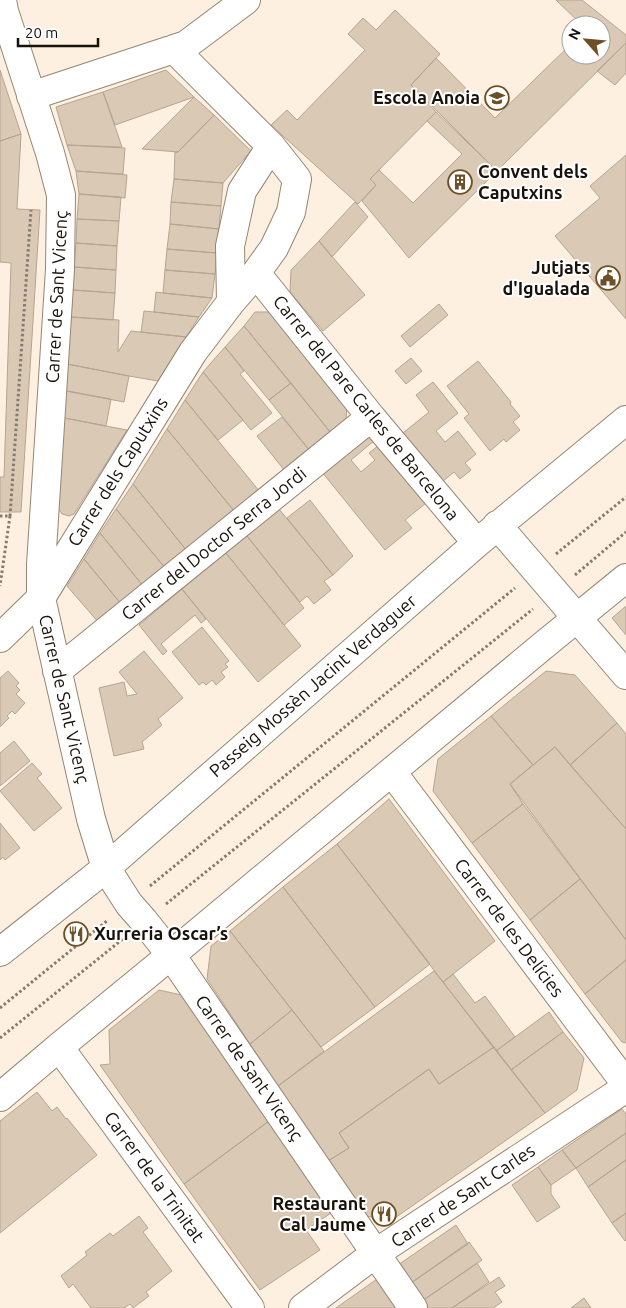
<svg xmlns="http://www.w3.org/2000/svg" width="626" height="1308" viewBox="0 0 626 1308" font-family="Ubuntu,sans-serif">
<style>
.building{fill:#dac9b5;stroke:#b4a491}
.lines{fill:none;stroke-linecap:round;stroke-linejoin:round}
.minor-casing{stroke:#958673;stroke-width:30}
.path{stroke:#857b70;stroke-width:3;stroke-dasharray:2.5 2.5;stroke-linecap:butt}
.minor{stroke:#fff;stroke-width:28}
.labels{text-anchor:middle;stroke-width:4;stroke-linejoin:round;paint-order:stroke}
.poi-label{font-size:18px;font-weight:bold;fill:#18120b;stroke:#fff;text-anchor:end}
.street-label{font-size:18px;fill:#18120b;stroke:#fff}
</style>
<rect width="100%" height="100%" fill="#fef0e0"/>
<path class="building" d="M556,0H582L626,35V43L497,171L411,85L436,58L495,118L570,45L565,40L571,34V55H601V25H580L581,24Z
M395,10L440,54L411,85L436,112L370,179L376,185L358,204L271,125L287,110L297,120L365,50L348,34L363,18L376,30Z
M626,43V73L615,85L597,71Z
M0,70L21,134L0,141Z
M166,70L194,97L115,125L103,92Z
M103,92L122,147L67,145L56,107Z
M194,97L214,115L178,152L142,149Z
M436,112L497,171L409,258L362,201L376,185L370,179L379,170L413,203L462,154L427,121Z
M214,115L251,151L223,183L174,179L175,152H178Z
M21,134L17,209L40,210L21,512H0V477H4L11,263L0,262V141Z
M67,145L125,148L123,174L76,171Z
M626,155V319L555,236L600,198L590,186Z
M76,171L127,175L125,198L79,194Z
M174,179L223,183L221,206L171,202Z
M79,194L121,197L119,221L77,219Z
M171,202L221,206L219,229L170,224Z
M355,202L368,217L332,257L319,241Z
M77,219L119,221L117,246L76,243Z
M170,224L219,229L217,253L167,249Z
M319,241L365,295L323,331L290,292L291,270Z
M76,243L117,246L116,270L74,267Z
M167,249L217,253L215,274L165,270Z
M74,267L116,270L115,293L73,290Z
M165,270L215,274L212,298L163,293Z
M73,290L115,293L113,320L71,317Z
M156,292L163,293L212,298L199,317L154,312Z
M439,304L448,315L410,347L401,336Z
M144,311L154,312L199,317L186,337L141,332Z
M255,312H272L347,406L346,421L331,433L244,326Z
M71,317L119,320L118,352L131,331L186,337L158,381L129,376L67,364Z
M244,326L291,383L269,400L225,347Z
M225,347L244,371L240,374L272,413L251,430L203,372Z
M411,358L422,371L406,384L395,371Z
M478,361L511,402L510,404L520,416L513,422L520,430L506,442L504,439L490,451L464,418L469,414L447,386Z
M67,364L129,376L124,402L66,391Z
M203,372L243,420L218,440L185,400Z
M433,382L458,413L436,431L445,442L458,431L476,454L465,463L471,470L460,479L454,472L442,482L403,433L429,412L416,395Z
M291,383L331,433L310,451L269,400Z
M62,390L111,399L106,426L60,417Z
M185,400L260,492L235,512L167,429Z
M282,417L310,451L285,471L257,436Z
M64,418L127,430L74,514L69,516L62,514L58,508Z
M167,429L235,512L187,551L133,484Z
M370,433L375,440L351,460L361,472L375,460L369,453L379,445L426,503L405,520L412,528L385,550L322,472Z
M133,484L187,551L166,569L116,509Z
M310,500L353,556L333,575L287,518Z
M116,509L166,569L144,587L100,533Z
M279,509L333,575L324,581L331,590L314,604L307,596L300,602L247,536Z
M100,533L144,587L122,605L84,559Z
M247,536L304,608L284,625L226,553Z
M226,553L301,646L258,682L182,589Z
M84,559L122,605L99,623L67,586Z
M182,589L206,619L201,623L195,615L161,644L167,651L163,655L139,625Z
M626,606V635L612,618Z
M202,627L229,661L225,664L228,667L221,672L225,677L216,685L212,680L206,685L203,682L199,685L172,652Z
M144,651L183,698L158,719L162,725L142,742L144,749L114,756L99,688L124,682L127,696L137,694L119,672Z
M8,671L19,683L16,686L20,690L16,694L25,703L15,714L12,711L7,716L9,718L0,727V678Z
M546,671L575,675L617,723L570,765L555,747L533,765L491,716Z
M491,716L533,765L510,784L523,804L472,843L433,791L438,759Z
M617,723L626,734V829L570,765Z
M14,741L30,761L0,786V753Z
M555,747L626,829V940L510,784Z
M32,763L42,774L37,778L62,808L34,831L0,791Z
M389,799L495,941L443,982L337,844Z
M523,804L580,879L530,920L472,843Z
M0,823L20,848L5,860L3,857L0,860Z
M337,844L430,964L375,1007L283,887Z
M580,879L626,940V960L585,994L530,920Z
M283,887L375,1007L321,1047L230,931Z
M230,931L292,1010L250,1044L207,979L211,946Z
M626,960V1043L622,1042L585,994Z
M434,971L494,1047L439,1084L429,1069L339,1133L349,1148L328,1161L278,1086Z
M453,974L475,1003L485,996L515,1037L496,1051L443,982Z
M159,990L186,996L269,1121L184,1184L100,1065L110,1064L109,1030Z
M292,1010L324,1051L278,1086L250,1044Z
M549,1012L563,1032L511,1070L496,1051Z
M563,1032L584,1058L577,1090L545,1113L511,1070Z
M494,1047L545,1113L392,1220L365,1216L328,1161L349,1148L339,1133L429,1069L439,1084Z
M37,1092L52,1111L57,1107L66,1119L67,1118L97,1155L0,1233V1121Z
M622,1109L626,1114V1133L576,1168L562,1150Z
M269,1121L331,1213L306,1230L320,1250L260,1290L184,1184Z
M626,1133V1160L588,1187L576,1168Z
M562,1150L576,1168L551,1185L538,1167Z
M626,1160V1213L612,1223L588,1187Z
M538,1167L551,1185V1194L560,1207L537,1222L512,1185Z
M626,1213V1240L625,1241L612,1223Z
M139,1216L148,1228L143,1232L172,1271L146,1292L149,1296L133,1308L130,1304L124,1308H91L73,1284L69,1288L61,1276L87,1255L85,1252L110,1233L113,1236Z
M456,1225L468,1244L411,1283L398,1265Z
M469,1242L482,1260L422,1301L411,1283Z
M477,1263L489,1282L452,1308H427L422,1301Z
M499,1277L505,1286L495,1292L502,1302L493,1308H452Z
M377,1279L397,1308H336Z
M584,1298L591,1308H571Z"/>
<g class="lines">
<g class="minor-casing">
<path id="minor" d="M2,0L4,11L50,153L61,195L60,269L41,565V598L91,819L106,868L129,904L144,921L171,955L413,1308
M31,96L186,45L246,0
M256,273L371,417L477,543
M231,302L230,246L242,191L271,146
M497,525L626,675
M0,638L41,598L193,352L231,302L256,273L274,248L291,212L297,179L271,146L174,49
M57,671L371,417
M392,772L626,1084
M0,952L106,868L477,543L626,420
M59,1047L250,1308
M0,1097L59,1047L171,955L545,644L626,578
M303,1308L376,1253L626,1088"/>
</g>
<path class="path" d="M0,516H10L0,586
M10,516L31,210
M556,554L626,497
M575,575L626,532
M150,886L515,588
M166,904L533,609
M0,1008L108,920
M0,1038L124,938"/>
<use href="#minor" class="minor"/>
</g>
<defs>
<g id="school-ring" transform="scale(1.25)"><circle r="9.5" fill="#fff" stroke="#6f4f25" stroke-width="1.5"/><path d="M0-5L7-2L0 1L-7-2ZM-4 1L0 2.5L4 1V4Q0 6-4 4Z" fill="#6f4f25"/></g>
<g id="building-ring" transform="scale(1.25)"><circle r="9.5" fill="#fff" stroke="#6f4f25" stroke-width="1.5"/><path d="M-4-6H4V6H1V3H-1V6H-4ZM-2.5-4.3h1.7v1.8h-1.7ZM.8-4.3h1.7v1.8H.8ZM-2.5-1h1.7V.8h-1.7ZM.8-1h1.7V.8H.8Z" fill="#6f4f25"/></g>
<g id="civic-ring" transform="scale(1.25)"><circle r="9.5" fill="#fff" stroke="#6f4f25" stroke-width="1.5"/><path d="M-.6-6.5H3V-4.5H.6V-3L4-1V1h2V6H-6V1h2V-1L-.6-3ZM-1.2 2.5V6h2.4V2.5Z" fill="#6f4f25"/></g>
<g id="restaurant-ring" transform="scale(1.25)"><circle r="9.5" fill="#fff" stroke="#6f4f25" stroke-width="1.5"/><path d="M-5-6h1v4h1v-4h1v4h1v-4h1v5L-1.5 .5V6h-2V.5L-5-1ZM5-6V6H3V1.5H1.5Q1.5-4 5-6Z" fill="#6f4f25"/></g>
</defs>
<g fill-rule="evenodd">
<use href="#school-ring" x="497" y="98"/>
<use href="#building-ring" x="460" y="182"/>
<use href="#civic-ring" x="608" y="278"/>
<use href="#restaurant-ring" x="76" y="934"/>
<use href="#restaurant-ring" x="384" y="1214"/>
</g>
<g class="labels">
<g class="poi-label">
<text x="480" y="104">Escola Anoia</text>
<text x="478" y="178" text-anchor="start">Convent dels<tspan x="478" dy="21">Caputxins</tspan></text>
<text x="590" y="274">Jutjats<tspan x="590" dy="21">d'Igualada</tspan></text>
<text x="94" y="940" text-anchor="start">Xurreria Oscar’s</text>
<text x="366" y="1210">Restaurant<tspan x="366" dy="21">Cal Jaume</tspan></text>
</g>
<g class="street-label">
<text transform="translate(57 297) rotate(-87)" y="6">Carrer de Sant Vicenç</text>
<text transform="translate(366 408) rotate(51)" y="6">Carrer del Pare Carles de Barcelona</text>
<text transform="translate(118 472) rotate(-58)" y="6">Carrer dels Caputxins</text>
<text transform="translate(214 544) rotate(-39)" y="6">Carrer del Doctor Serra Jordi</text>
<text transform="translate(313 686) rotate(-41)" y="6">Passeig Mossèn Jacint Verdaguer</text>
<text transform="translate(64 699) rotate(77)" y="6">Carrer de Sant Vicenç</text>
<text transform="translate(509 928) rotate(53)" y="6">Carrer de les Delícies</text>
<text transform="translate(249 1068) rotate(55)" y="6">Carrer de Sant Vicenç</text>
<text transform="translate(154 1177) rotate(54)" y="6">Carrer de la Trinitat</text>
<text transform="translate(463 1196) rotate(-34)" y="6">Carrer de Sant Carles</text>
</g>
</g>
<g transform="translate(586 40) rotate(297)"><circle r="24" fill="#ffffff" stroke="#a3a09d"/>
<path d="M0-4L9 19L0 12L-9 19Z" fill="#6f4f25"/>
<text y="-8" font-size="14" font-weight="bold" text-anchor="middle" fill="#18120b">N</text>
</g>
<path d="M18 38v8h80v-8" fill="none" stroke="#18120b" stroke-width="2.5"/>
<text x="25" y="38" font-size="15" fill="#18120b" stroke="#ffffff" stroke-width="4" paint-order="stroke">20 m</text>
</svg>
